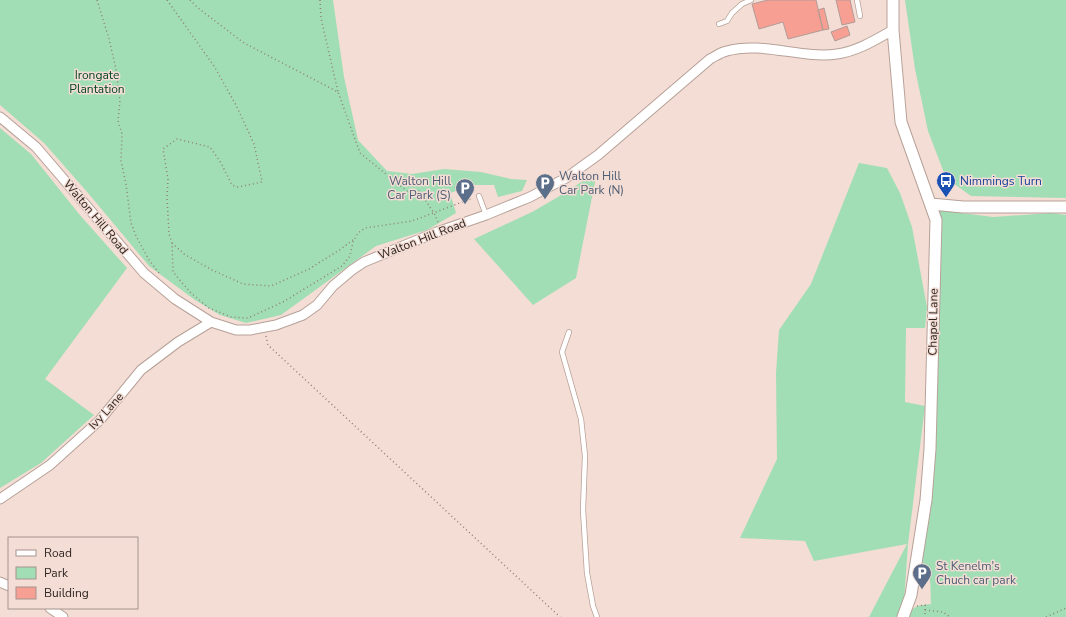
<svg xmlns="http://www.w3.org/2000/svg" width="1066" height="617" viewBox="0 0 1066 617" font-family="'Nunito Sans',sans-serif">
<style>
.green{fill:#a1deb5}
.building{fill:#f79f92;stroke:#b29b97}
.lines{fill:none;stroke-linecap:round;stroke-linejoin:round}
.service-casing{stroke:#b6a198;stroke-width:6}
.minor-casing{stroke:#b6a198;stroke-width:11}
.tertiary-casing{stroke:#b6a198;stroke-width:13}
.path{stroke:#90807a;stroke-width:1.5;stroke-dasharray:1 3;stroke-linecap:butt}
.service{stroke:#fff;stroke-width:4.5}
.minor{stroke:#fff;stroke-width:9}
.tertiary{stroke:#fff;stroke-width:11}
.labels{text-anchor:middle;stroke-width:3;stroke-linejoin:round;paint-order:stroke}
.park-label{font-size:12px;fill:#014323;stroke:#f4ddd4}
.service-label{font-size:12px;fill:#4e5e75;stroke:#f4ddd4;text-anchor:start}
.transit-label{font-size:12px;fill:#164399;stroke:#f4ddd4;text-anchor:start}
.street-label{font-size:12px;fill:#2f2623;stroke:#f4ddd4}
</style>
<rect width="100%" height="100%" fill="#f4ddd4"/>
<path class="green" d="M0,0H333L344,77L358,140L387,171L412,174L444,169L481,172L511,179L527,180L522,191L498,197L494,185H474L450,193L456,213L427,230L376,246L281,315L246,323L220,315L195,300L149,266L88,193L44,143L0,105Z
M905,0H1066V198L971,196L946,178L928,131L915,69Z
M0,128L31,154L79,214L127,268L45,379L94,415L41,463L0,488Z
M859,163L887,168L900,193L912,227L927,307L925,328H906L905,402L925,406L908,544L904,602L898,617H869L907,544L814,561L805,541L740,538L777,459L776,373L779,330L811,284Z
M597,172L576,278L533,305L474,239L532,212L558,197Z
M938,210L993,217L1051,213L1066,215V617H908C914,604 918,606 931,604C930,584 933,575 919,560Z"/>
<path class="building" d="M768,0H816L823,30L788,39L783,22L759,29L752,4Z
M836,0H850L855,22L842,25Z
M824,8L829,29L823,30L818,10Z
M847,26L850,35L835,41L831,32Z"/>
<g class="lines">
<g class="service-casing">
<path id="service" d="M857,0L860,16
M719,24L727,21L732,13L742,4L751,0
M479,196L486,215
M569,332L562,352L581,419L585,456L583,510L587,573L593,606L597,617"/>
</g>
<g class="minor-casing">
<path id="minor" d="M0,117L36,147L144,273L175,299L211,322L236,330H250L276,325L303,315L317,305L333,286L352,270L364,262L437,232L486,215L530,197L566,178L598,155L710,59C716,56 721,52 727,51C762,41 801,59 837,54C858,51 875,40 893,30
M0,499L50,465L100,420L141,370L178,342L211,322
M0,582L9,586
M50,608L63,617"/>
</g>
<g class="tertiary-casing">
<path id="tertiary" d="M893,0V30L901,122L936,220L930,449L926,500L911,595L903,617
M931,204L963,207H1066"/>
</g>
<path class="path" d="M97,0L109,39L116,69L120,101L118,121L122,134L121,161L126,184L131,223L136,236L149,260L159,273
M167,0L214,66L236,105L254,144L262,181V182L238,187L232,185L221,163L210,147L177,139L163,149L168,179L167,197L169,234L172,243L173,272L191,293L209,308L231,317L248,318L283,302L342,266L350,256L353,242L358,233L365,228L412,221L473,198
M190,0L198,8L244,43L338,92L360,153L407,191H419L434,213L439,224
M320,0L321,18L338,92
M172,243L184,254L212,270L243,284L271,286L309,269L341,249L354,239
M266,336L268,345L560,617
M917,606L925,605V617
M925,610L943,612L950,617
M1046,617L1066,608"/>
<use href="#service" class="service"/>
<use href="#minor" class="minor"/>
<use href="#tertiary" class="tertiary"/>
</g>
<defs>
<g id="bus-pin" transform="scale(1)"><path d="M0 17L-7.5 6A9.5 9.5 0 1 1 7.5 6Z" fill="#1a4fb4" stroke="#f4ddd4"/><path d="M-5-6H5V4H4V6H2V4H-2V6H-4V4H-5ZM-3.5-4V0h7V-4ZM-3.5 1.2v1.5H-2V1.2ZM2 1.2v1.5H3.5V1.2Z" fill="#fff"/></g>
<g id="parking-pin" transform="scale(1)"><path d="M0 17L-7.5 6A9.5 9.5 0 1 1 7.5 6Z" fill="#5c6f8a" stroke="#f4ddd4"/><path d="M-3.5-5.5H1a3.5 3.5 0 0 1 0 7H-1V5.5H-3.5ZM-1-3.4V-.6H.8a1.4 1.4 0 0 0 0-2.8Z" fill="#fff"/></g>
</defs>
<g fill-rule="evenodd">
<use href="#bus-pin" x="946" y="181"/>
<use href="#parking-pin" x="545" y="183"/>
<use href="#parking-pin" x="465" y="188"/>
<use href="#parking-pin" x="922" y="573"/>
</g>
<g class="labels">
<g class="park-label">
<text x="97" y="79">Irongate<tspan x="97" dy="14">Plantation</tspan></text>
</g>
<g class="service-label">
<text x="559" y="180">Walton Hill<tspan x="559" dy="14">Car Park (N)</tspan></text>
<text x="451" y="185" text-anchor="end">Walton Hill<tspan x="451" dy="14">Car Park (S)</tspan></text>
<text x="936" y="570">St Kenelm's<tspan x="936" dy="14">Chuch car park</tspan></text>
</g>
<g class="transit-label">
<text x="960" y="185">Nimmings Turn</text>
</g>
<g class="street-label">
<text transform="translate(96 217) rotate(50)" y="4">Walton Hill Road</text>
<text transform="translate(422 239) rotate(-21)" y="4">Walton Hill Road</text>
<text transform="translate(933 322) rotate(-89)" y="4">Chapel Lane</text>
<text transform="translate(106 411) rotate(-48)" y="4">Ivy Lane</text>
</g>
</g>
<rect x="8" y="537" width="130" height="72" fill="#f4ddd4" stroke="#a5948d"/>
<rect x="16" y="550" width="20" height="6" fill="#ffffff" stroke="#a5948d"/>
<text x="44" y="557" font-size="12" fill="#2f2623">Road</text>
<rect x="16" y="567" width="20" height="12" fill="#a1deb5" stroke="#a5948d"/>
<text x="44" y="577" font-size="12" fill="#2f2623">Park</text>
<rect x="16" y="587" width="20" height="12" fill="#f79f92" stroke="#a5948d"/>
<text x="44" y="597" font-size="12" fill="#2f2623">Building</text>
</svg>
